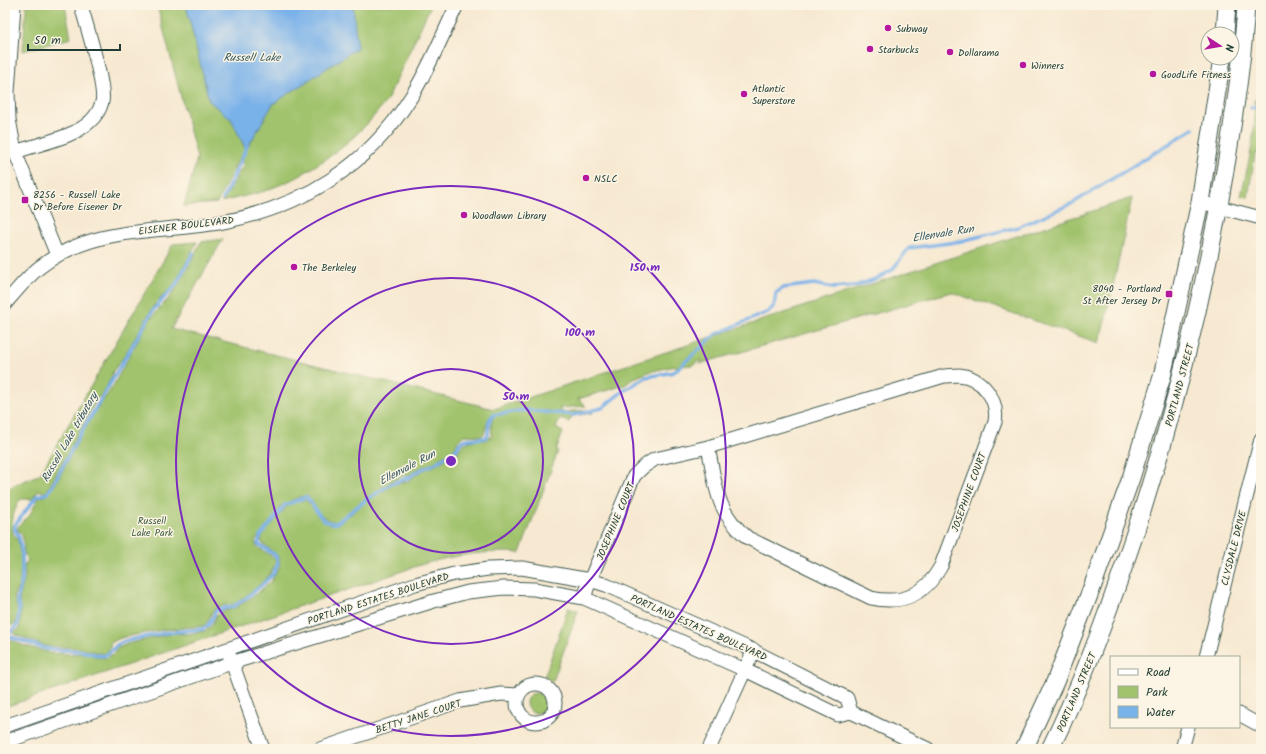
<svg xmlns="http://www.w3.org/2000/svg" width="1266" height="754" viewBox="0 0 1266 754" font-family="Kalam,sans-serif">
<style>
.green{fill:#a1c36d;stroke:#608050}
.water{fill:#79b1e9;stroke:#4c778e}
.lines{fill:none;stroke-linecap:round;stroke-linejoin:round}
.stream{stroke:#79b1e9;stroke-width:3.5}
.minor-casing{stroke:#3f574c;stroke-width:15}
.major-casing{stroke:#3f574c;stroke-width:19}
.minor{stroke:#fff;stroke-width:13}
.major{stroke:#fff;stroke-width:17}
.ring{fill:none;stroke:#7b2cbf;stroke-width:2}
.poi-dot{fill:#b5179e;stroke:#fcf5e5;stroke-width:1.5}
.labels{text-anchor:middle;stroke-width:3;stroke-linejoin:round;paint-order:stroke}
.poi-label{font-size:10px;fill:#1f3d34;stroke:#fcf5e5;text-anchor:start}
.street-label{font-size:10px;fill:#1f3d34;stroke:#fcf5e5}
.park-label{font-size:10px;fill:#405e42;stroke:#fcf5e5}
.water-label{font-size:11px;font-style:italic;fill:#365a61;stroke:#fcf5e5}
.centre{fill:#7b2cbf;stroke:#fcf5e5;stroke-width:2}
.ring-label{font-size:12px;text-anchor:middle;font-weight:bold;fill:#7b2cbf;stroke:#fcf5e5;stroke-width:3;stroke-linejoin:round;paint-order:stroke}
</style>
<rect width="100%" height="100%" fill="#fcf5e5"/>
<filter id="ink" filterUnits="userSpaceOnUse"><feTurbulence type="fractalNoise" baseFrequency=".025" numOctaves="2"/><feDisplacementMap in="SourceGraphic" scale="8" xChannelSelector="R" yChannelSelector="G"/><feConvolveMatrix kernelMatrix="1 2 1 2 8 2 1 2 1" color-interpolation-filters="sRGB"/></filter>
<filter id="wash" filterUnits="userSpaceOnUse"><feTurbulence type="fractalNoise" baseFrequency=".012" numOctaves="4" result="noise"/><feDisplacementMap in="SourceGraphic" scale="16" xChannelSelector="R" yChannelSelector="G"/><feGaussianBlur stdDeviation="0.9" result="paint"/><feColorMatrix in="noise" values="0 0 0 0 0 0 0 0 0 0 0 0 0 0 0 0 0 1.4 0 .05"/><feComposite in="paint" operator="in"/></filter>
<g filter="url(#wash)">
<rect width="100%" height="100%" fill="#f7e9d1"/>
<path class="green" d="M26,5H65L71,38L23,51Z
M157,5H431L387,100L369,122L355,136L329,157L296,178L265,191L221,202L231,189L232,185L235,181L236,177L243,166V161L242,159L239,158L217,203L184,206L197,158Z
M1261,75V153L1255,154L1248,197L1241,196C1247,170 1258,127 1254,101L1259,95Z
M1132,198L1108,309L1099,343L951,292L699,364L702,359L692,365L670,367L649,372L634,378L625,385L578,399L586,406L560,408V412H562L586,410L593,413L572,416L569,422L560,419L556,428L563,432L556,451H558L520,553C486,550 455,555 423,564L5,707V641H14L22,645L55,654L58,653L68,654L87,653L97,657L106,658L113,654L118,648L127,644L174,633L188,634L205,631L212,625L216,616L220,612L233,609L240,605L259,592L271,581L279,568V558L271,550L262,543L261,538L265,532L280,515L287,506L291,503L302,500H306L322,520L329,524H337L354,512L363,503L394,484L408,481L421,471L436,465L449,457L456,454L463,444L476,439L485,440L492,436L491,425L493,417L491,416C485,420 488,430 482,436L464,435L458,441L454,449L434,462L417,469L411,474L403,476L390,482L380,491L366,498L356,508L336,522C331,522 318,514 315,510C311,504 316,502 307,496L299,497L281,506L276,516L255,541L257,547L275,558C280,572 246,597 236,603C229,606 221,604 215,609C209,614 210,622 203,626L162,630L124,637L118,639L111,643L108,652L103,654L80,648L45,646L14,634V632L19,629L21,616L19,598L25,577L24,569L25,564L28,561C26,558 24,554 24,552C23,545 25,534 18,531L17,528L24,520L28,518L39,497L44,496L47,494L56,483L91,416L96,411L113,386L148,322C155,313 162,306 169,298C181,284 192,259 201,242L223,239L171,329L494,409Z
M197,242L176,282L170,289L155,304L123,358L113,371L111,378L102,395L97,398L48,489L45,493L39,490L32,499H21C15,504 10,525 13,533C14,536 17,538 18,541C19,545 18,549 21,554L20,584L14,596L18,610L16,623C12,627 9,624 5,622L6,489L40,474L173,244Z
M568,608L578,611L553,681L544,678Z
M526 703a10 10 0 1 1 20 0a10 10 0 1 1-20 0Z"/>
<path class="water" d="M188,5H353L357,48L273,104L246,150L231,119L209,101L187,9Z"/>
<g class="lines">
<path class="stream" d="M1251,108L1261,105
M223,199L246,149L247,145
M5,635L47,649L81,651L102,656L108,654L117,645L125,641L164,633L203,629L209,624L216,611L221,609L232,607L242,601L261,586L273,574L278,564L277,559L275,555L258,544L260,537L285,505L306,497C316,506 319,525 336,523L366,500L391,484L410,477L416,472L434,464L456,450L460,443L464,440L469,439L485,438L488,435L489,421L493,415L524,410L574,415L602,408L622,392L646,377L674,372L716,334L768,312L774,306L776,293L783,288L814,284L833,288L856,286L878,278L892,270L909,248L957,242L1018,227L1073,203L1193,129
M8,635L18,624L19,607L17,600L22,580V555L19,537L15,530V525L37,496L48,493L54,483L74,445L154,309L175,286L193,253"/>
</g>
</g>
<g filter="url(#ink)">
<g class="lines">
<g class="minor-casing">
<path id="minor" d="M14,5L8,92L9,119L15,152L57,255
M15,152C33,146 51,142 68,135C83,129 98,118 102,102C106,88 87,27 82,9L83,5
M1200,202L1261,218
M5,304C16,291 27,277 40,267C96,224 158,234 223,222C302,207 368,166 411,97C429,69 442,36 457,5
M584,598L590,580L634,476L643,467L655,459L708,447C716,485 715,512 748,538L871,598C903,605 925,595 941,566L995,422C999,400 982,377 959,375C954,375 949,376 944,376L708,447
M229,654L263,749
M1206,657L1261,439
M517 703a19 19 0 1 1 38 0a19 19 0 1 1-38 0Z
M1239,714L1261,726
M5,726L415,584L454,574L488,569L522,568L590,580L606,585L746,647L847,698L851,712
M5,742L231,663L434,601L468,592L504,588L534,589L584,598L745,670L838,715L851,712L928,749
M320,749L460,701L501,694L518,695
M709,749L754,650
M1182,749L1188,727"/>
</g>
<g class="major-casing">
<path id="major" d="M1225,34L1227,5
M1024,749L1055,682L1093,585L1131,478L1162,377L1200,202L1222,58
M1050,749C1084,680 1110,608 1134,536C1175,412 1206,288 1227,159C1235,108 1243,57 1246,5"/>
</g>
<use href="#minor" class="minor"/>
<use href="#major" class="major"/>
</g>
</g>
<g class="ring">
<circle cx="451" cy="461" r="92"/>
<circle cx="451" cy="461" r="183"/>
<circle cx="451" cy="461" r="275"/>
</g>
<g class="poi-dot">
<circle cx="888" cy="28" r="4"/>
<circle cx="870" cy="49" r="4"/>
<circle cx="950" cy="52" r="4"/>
<circle cx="1023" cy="65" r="4"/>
<circle cx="1153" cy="74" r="4"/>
<circle cx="744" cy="94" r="4"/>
<circle cx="586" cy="178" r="4"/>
<rect x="21" y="196" width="8" height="8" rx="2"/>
<circle cx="464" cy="215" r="4"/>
<circle cx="294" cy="267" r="4"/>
<rect x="1165" y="290" width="8" height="8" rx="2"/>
</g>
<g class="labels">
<g class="poi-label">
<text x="896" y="32">Subway</text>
<text x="878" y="53">Starbucks</text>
<text x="958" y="56">Dollarama</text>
<text x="1031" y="69">Winners</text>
<text x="1161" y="78">GoodLife Fitness</text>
<text x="752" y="92">Atlantic<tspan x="752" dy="12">Superstore</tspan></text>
<text x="594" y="182">NSLC</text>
<text x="33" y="198">8256 - Russell Lake<tspan x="33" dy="12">Dr Before Eisener Dr</tspan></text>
<text x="472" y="219">Woodlawn Library</text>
<text x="302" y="271">The Berkeley</text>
<text x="1161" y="292" text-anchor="end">8040 - Portland<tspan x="1161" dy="12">St After Jersey Dr</tspan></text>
</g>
<g class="street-label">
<text transform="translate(186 225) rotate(-7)" y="4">EISENER BOULEVARD</text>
<text transform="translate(1179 385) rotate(-75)" y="4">PORTLAND STREET</text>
<text transform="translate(968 492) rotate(-70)" y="4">JOSEPHINE COURT</text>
<text transform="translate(615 521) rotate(-67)" y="4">JOSEPHINE COURT</text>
<text transform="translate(1233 548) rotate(-76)" y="4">CLYSDALE DRIVE</text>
<text transform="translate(378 598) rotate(-18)" y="4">PORTLAND ESTATES BOULEVARD</text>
<text transform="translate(699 627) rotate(24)" y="4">PORTLAND ESTATES BOULEVARD</text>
<text transform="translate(1076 692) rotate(-67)" y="4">PORTLAND STREET</text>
<text transform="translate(418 716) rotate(-18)" y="4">BETTY JANE COURT</text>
</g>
<g class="park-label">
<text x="152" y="524">Russell<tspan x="152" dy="12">Lake Park</tspan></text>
</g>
<g class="water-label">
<text x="252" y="61">Russell Lake</text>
<text transform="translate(943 233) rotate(-9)" y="4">Ellenvale Run</text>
<text transform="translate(69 437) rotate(-60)" y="4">Russell Lake tributary</text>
<text transform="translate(407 467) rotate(-28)" y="4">Ellenvale Run</text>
</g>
</g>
<circle cx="451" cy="461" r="6" class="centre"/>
<g class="ring-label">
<text x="645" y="271">150 m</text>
<text x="580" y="336">100 m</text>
<text x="516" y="400">50 m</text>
</g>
<rect width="1266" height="754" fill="none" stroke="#fcf5e5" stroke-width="20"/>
<rect x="1110" y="656" width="130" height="72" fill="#fcf5e5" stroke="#a4ab9e"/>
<rect x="1118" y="669" width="20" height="6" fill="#ffffff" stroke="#a4ab9e"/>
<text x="1146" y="676" font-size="12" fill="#1f3d34">Road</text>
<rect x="1118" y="686" width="20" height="12" fill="#a1c36d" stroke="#a4ab9e"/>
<text x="1146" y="696" font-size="12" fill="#1f3d34">Park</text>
<rect x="1118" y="706" width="20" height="12" fill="#79b1e9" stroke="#a4ab9e"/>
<text x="1146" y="716" font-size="12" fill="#1f3d34">Water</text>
<g transform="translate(1220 46) rotate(102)"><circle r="19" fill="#fcf5e5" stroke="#a4ab9e"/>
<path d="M0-3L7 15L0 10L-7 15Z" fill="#b5179e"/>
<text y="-6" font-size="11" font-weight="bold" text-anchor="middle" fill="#1f3d34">N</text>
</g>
<path d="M28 44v6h92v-6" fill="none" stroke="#1f3d34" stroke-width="2"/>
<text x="34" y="44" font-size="12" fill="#1f3d34" stroke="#fcf5e5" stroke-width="3" paint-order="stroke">50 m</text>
</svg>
